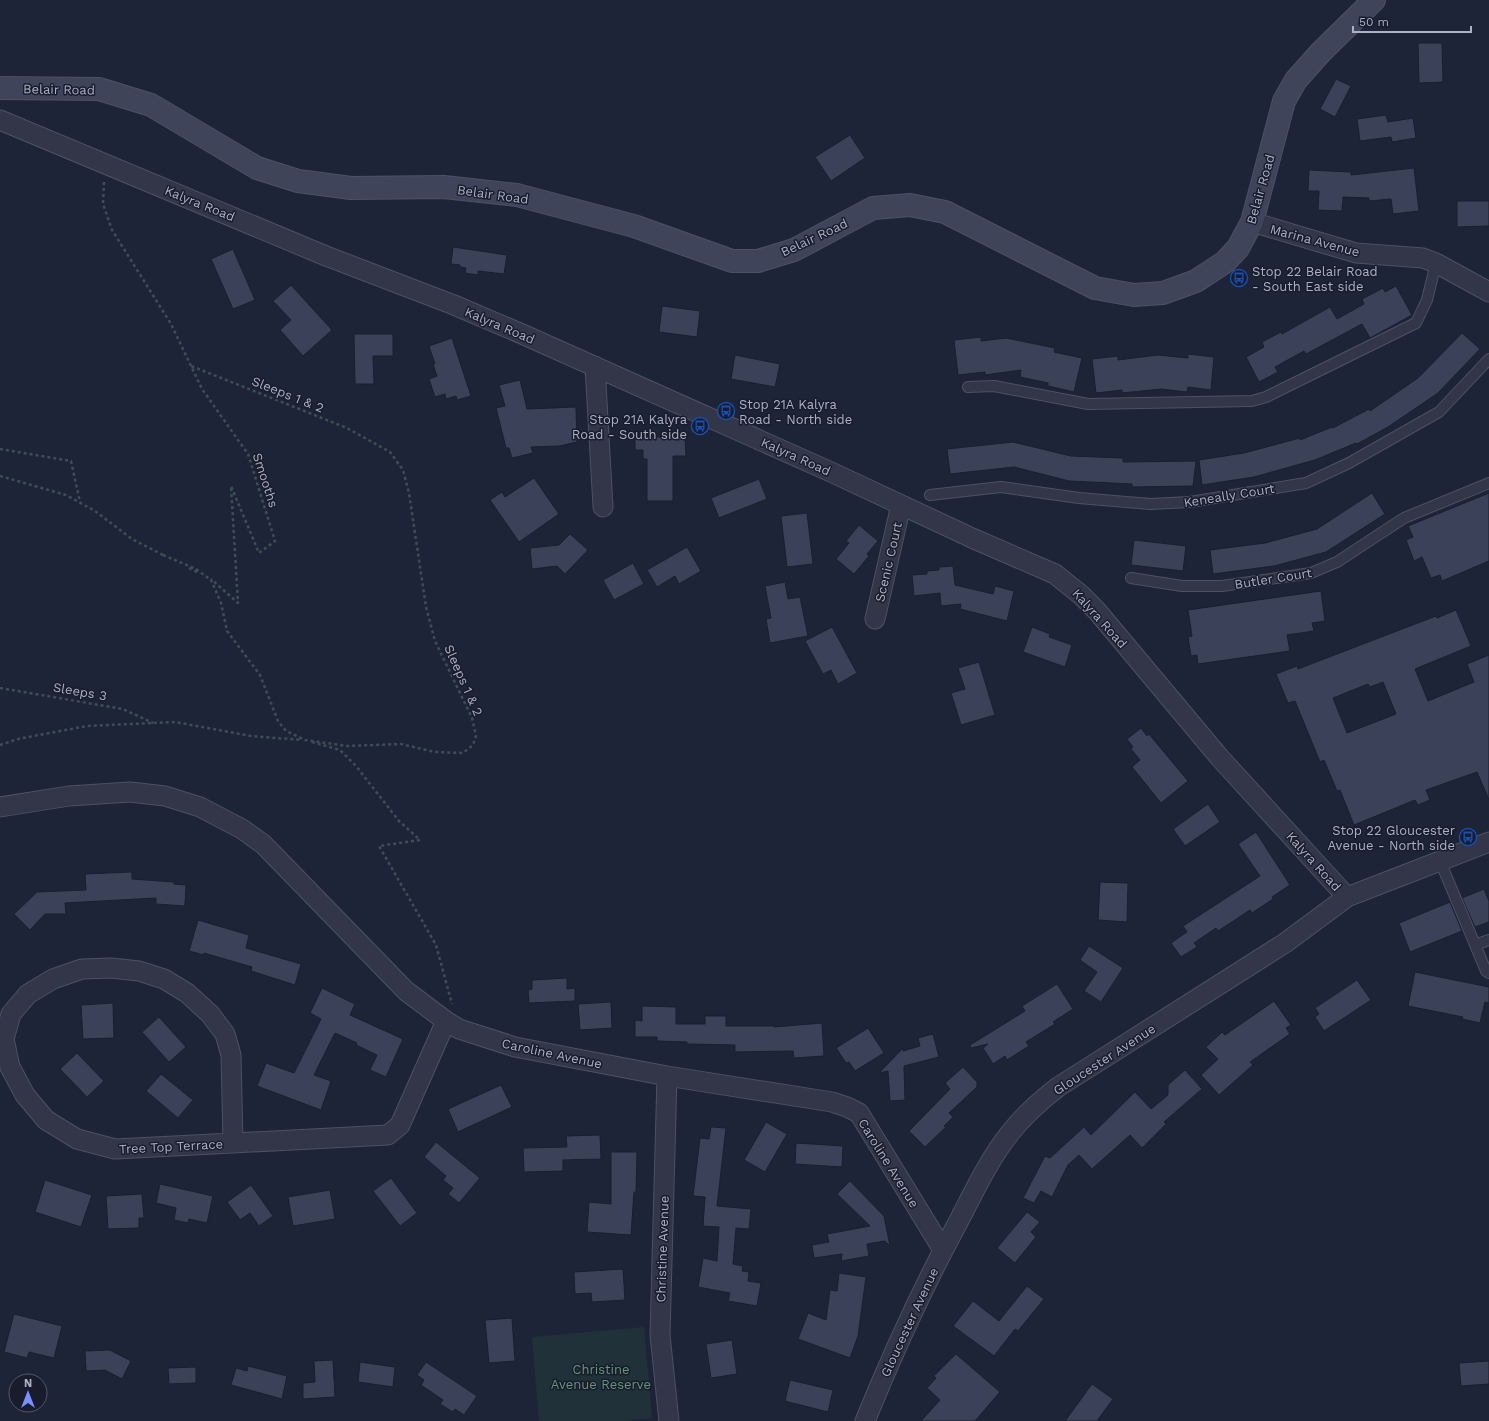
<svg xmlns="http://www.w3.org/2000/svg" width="1489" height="1421" viewBox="0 0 1489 1421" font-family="'Work Sans',sans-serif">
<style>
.green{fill:#203139}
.building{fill:#3a4158;stroke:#1a1e2e;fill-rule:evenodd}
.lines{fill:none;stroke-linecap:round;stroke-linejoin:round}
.service-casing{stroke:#4d5163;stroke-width:12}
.minor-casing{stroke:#4d5163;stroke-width:21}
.secondary-casing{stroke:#4d5163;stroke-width:24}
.path{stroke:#3e4e56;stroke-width:2.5;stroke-dasharray:3 3;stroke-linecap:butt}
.service{stroke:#323648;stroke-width:10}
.minor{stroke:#323648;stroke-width:19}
.secondary{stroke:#40445b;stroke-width:22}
.labels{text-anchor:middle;stroke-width:3;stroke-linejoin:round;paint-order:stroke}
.street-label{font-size:13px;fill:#acb0c5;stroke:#181c2c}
.poi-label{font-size:13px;fill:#acb0c5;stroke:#181c2c;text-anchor:start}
.park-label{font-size:13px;fill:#63967a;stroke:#181c2c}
</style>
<rect width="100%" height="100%" fill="#1e2437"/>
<path class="green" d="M644,1327L652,1418L623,1421H539L532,1337Z"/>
<path class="building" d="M1418,43H1442L1443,82L1419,83Z
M1336,79L1351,86L1335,117L1320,109Z
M1386,115L1388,122L1413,118L1416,138L1392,142L1391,137L1360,141L1357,119Z
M850,135L865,158L831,181L815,157Z
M1414,168L1419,211L1393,214L1391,199L1369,201V198L1343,197L1342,211L1318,210L1319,191H1308L1309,170L1351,172V175Z
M1457,201H1489V226L1457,227Z
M453,247L507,255L504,274L478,271V275L465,273L466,268L460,267V265L451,264Z
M233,249L255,300L233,309L211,259Z
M291,285L332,330L303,356L280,330L291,320L273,301Z
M1396,286L1412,315L1370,338L1362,324L1306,354L1304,351L1275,367L1278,372L1259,382L1246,357L1264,347L1262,342L1281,332L1282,334L1330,307L1337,319L1364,304L1362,299L1383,288L1385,292Z
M662,306L700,311L697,337L659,332Z
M1462,333L1480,349L1438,393L1388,427L1357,444L1356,443L1315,460L1254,477L1202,485L1199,460L1244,453L1300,438V440L1332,427L1333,428L1369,409L1370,411L1418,378Z
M354,334H393V356H373L374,384H355Z
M981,337V341L1006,338L1055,348L1054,352L1082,358L1074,392L1048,386V383L1020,377L1021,370L985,375V372L958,375L954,340Z
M452,338L471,396L457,400L456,396L446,399L445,394L435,397L429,379L437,376L433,364H435L429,346Z
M1188,354L1214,357L1211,390L1188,387L1187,392L1161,389L1122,393V390L1096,393L1092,359L1118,356V360L1158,355L1188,358Z
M735,355L780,364L775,387L731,379Z
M520,380L527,409L576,407L577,442L560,446L531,447L533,453L512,458L509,448H506L496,408L505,406L499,385Z
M635,437H685L686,456H673V501H647V459H643V450H635Z
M1013,442L1071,456L1123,458V462L1196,461L1193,486L1132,487V484L1069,481L1014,467L950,474L947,449Z
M534,478L559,514L519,542L490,500L502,492L505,497Z
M759,479L767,499L719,518L711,498Z
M1372,493L1385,514L1326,552L1274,566L1213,574L1210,550L1265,543L1317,529Z
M1489,493V561L1442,581L1440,575L1431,578L1422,557L1414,561L1406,540L1413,537L1408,526Z
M807,513L813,564L787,567L781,516Z
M859,525L878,541L867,554L869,556L854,574L836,559L849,543L846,541Z
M570,534L588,550L565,574L557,566L532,569L530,548L559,545Z
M1134,540L1186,546L1183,571L1131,565Z
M687,547L701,571L679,584L675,576L657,587L647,570Z
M633,563L644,584L614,600L603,580Z
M953,566L955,585L993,594L995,586L1014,591L1007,621L960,609L961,604L941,606L940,593L914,596L912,575L927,574V571L939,570V567Z
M785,582L788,599L800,597L808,636L770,643L766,619L771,618L765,586Z
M1321,591L1325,621L1312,623L1314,631L1287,635L1290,651L1198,664L1197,655L1191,656L1188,637L1192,636L1188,610Z
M1456,610L1471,646L1415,669L1428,701L1474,682L1467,664L1489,655V800L1477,772L1426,790L1430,800L1418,805L1415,800L1354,825L1340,790L1337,791L1324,760L1320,762L1295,701L1288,703L1276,674L1297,666L1298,669L1436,616L1437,618ZM1383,682L1396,714L1347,733L1333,698L1368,684L1370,687Z
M832,627L857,673L838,684L831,670L823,674L805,641Z
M1032,627L1050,634L1049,637L1072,645L1065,667L1023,652Z
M979,662L995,715L961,725L951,693L965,689L958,668Z
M1141,728L1147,736L1149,734L1188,781L1161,803L1132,767L1140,760L1131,749L1133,747L1127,739Z
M1208,804L1220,822L1185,846L1173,829Z
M1256,832L1290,885L1272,897L1273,899L1252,913L1250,910L1218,931L1216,928L1194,943L1197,947L1181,957L1171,943L1187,932L1183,926L1260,876L1238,844Z
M132,872V879L174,882V884L186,885L185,906L156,904V898L65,903L66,914H45L30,930L14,914L37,892L86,890L85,874Z
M1100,882L1128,883L1127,922L1098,920Z
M1484,889L1489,901V922L1475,927L1462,898Z
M1450,902L1462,931L1410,952L1399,923Z
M198,920L249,935L246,948L301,964L295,985L251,971L252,967L204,953V955L189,951Z
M1089,946L1123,968L1101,1002L1084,991L1097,972L1080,960Z
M1415,972L1489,987V1003L1485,1002L1480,1023L1462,1019L1463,1017L1408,1006Z
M567,978V989L575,988V1001L529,1003L528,990L532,989V980Z
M1357,980L1371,1000L1324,1031L1315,1017L1319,1014L1315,1008Z
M1057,984L1073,1009L1053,1022L1055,1024L1026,1042L1029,1046L1007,1060L1005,1056L993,1064L983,1048L988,1044L971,1048L970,1045L1025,1011L1022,1006Z
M322,988L355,1004L350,1015L403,1039L386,1077L370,1070L377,1055L356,1045L357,1043L335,1033L314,1075L331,1081L321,1110L257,1086L266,1063L294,1073L321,1019L310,1013Z
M1274,1001L1291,1025L1286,1028L1290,1034L1250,1062L1253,1065L1219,1095L1201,1075L1218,1059L1206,1047L1222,1032L1225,1035Z
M611,1002L612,1028L580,1030L578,1004Z
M113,1003L114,1038L83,1039L81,1005Z
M642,1006L676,1007V1024H705V1016H726V1026H774V1027L822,1023L824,1056L794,1058L793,1051L735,1052V1045L687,1044V1042L657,1041V1037H635V1020L642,1021Z
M159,1017L186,1047L169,1062L142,1032Z
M868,1028L884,1053L855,1071L849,1062L846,1063L836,1048Z
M933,1034L939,1057L904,1066L905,1100L890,1101L888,1071L879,1073L903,1048V1051L920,1046L918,1038Z
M77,1053L104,1081L87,1097L60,1069Z
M963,1067L977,1082V1087L949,1113L953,1117L944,1126L946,1127L925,1147L909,1131L950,1089L945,1083Z
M1185,1070L1202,1089L1164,1122L1166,1124L1142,1148L1130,1135L1092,1169L1079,1155L1068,1165L1052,1197L1041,1191L1034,1203L1023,1198L1045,1156L1050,1158L1084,1127L1091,1135L1135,1092L1151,1109L1168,1095V1085Z
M161,1074L193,1100L178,1118L146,1091Z
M501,1085L512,1107L458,1132L448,1109Z
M766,1122L787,1134L765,1172L744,1160Z
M711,1127L726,1128L717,1206L751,1209L749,1229L736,1228L733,1264L743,1266L742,1271L749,1272L748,1281L761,1283L757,1306L728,1301L730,1293L698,1287L703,1258L717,1261L719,1227L703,1226L705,1197L693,1196L700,1138L709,1139Z
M600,1135L601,1159L563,1160V1171L524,1172L523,1148L567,1147L566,1136Z
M436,1142L480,1178L459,1203L448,1194L453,1188L443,1180L446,1176L424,1157Z
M796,1143L843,1146L842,1167L795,1164Z
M611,1152H637L636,1192H634L631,1235L587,1232L589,1202L611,1204Z
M391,1178L417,1213L400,1226L373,1191Z
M45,1180L92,1195L81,1227L35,1212Z
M850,1181L884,1216L890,1246L885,1241L867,1244L869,1256L841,1261L842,1254L814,1258L812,1245L829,1242L827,1234L870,1226L837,1194Z
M160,1184L213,1196L207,1223L189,1219L188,1223L174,1220L176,1208L156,1203Z
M251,1185L273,1216L259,1226L250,1213L240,1220L227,1202Z
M330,1190L335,1219L293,1226L288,1197Z
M142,1194L144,1218H139V1228L108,1229L106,1196Z
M1027,1212L1040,1222L1031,1232L1036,1237L1015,1263L997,1248Z
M623,1269L625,1300L592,1302L591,1293L575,1294L574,1272Z
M839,1273L866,1277L858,1336L850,1358L798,1339L808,1313L826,1320L830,1290L837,1291Z
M1027,1286L1044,1299L1018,1331L1015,1329L994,1356L953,1326L973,1301L999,1321Z
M14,1314L62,1326L54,1358L29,1352L27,1358L4,1352Z
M512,1318L515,1361L489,1363L485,1320Z
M732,1340L737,1374L711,1378L706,1344Z
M110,1350L131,1361L122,1379L105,1370L86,1371L85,1351Z
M956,1354L1000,1392L975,1421H921L940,1400L927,1388L936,1378L934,1376Z
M333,1360L335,1397L303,1399V1383L315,1382L314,1361Z
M1489,1361V1384L1461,1386L1459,1363Z
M360,1362L395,1367L393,1387L358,1382Z
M426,1362L477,1396L464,1415L455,1409L453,1412L440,1404L443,1400L421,1385L424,1380L417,1375Z
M248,1366L287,1376L282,1399L231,1385L236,1368L247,1371Z
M196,1367V1383L169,1384L168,1368Z
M790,1380L833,1390L828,1412L785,1401Z
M1092,1384L1113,1399L1097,1421H1065Z"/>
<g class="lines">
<g class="service-casing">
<path id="service" d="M968,387L994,386L1088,404L1252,401L1266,397L1416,323L1427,300L1436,263
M930,495L1001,487L1079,498L1150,504L1190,502L1306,483L1349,463L1439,412L1489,359
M1131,578L1182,586H1222L1311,573L1337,562L1404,518L1489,483
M1440,861L1486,971L1489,973
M1475,945L1489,940"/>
</g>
<g class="minor-casing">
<path id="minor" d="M0,120L326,256L454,305L522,334L831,472L972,538L1055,574L1081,595L1097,611L1220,758L1347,897
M1252,222L1356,253L1423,258L1436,263L1489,292
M595,366L603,507
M875,619L901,505
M0,807L69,796L130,792L165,796L200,807L242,829L263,844L406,991L446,1021L459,1029L515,1047L667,1076L832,1102L847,1107L859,1113L943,1250
M667,1076L660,1335L669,1421
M233,1143L231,1055L225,1034L210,1014L187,993L164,979L139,971L111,968L82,969L53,979L28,994L11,1014L4,1039L10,1067L25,1095L46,1120L77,1139L115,1149L233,1143L388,1135L400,1125L446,1021
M865,1421C892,1355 921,1291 955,1228C972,1196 987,1162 1010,1133C1024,1115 1040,1101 1058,1087L1285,943L1347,897L1489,842"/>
</g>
<g class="secondary-casing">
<path id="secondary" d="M0,88L99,89L151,105L257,168L298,181L351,188L444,187L517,195L634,226L732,261H758L794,250L873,208L910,205L945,212L1095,288L1134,295L1163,293L1196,281L1225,262L1238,248L1252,222L1284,101L1296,80L1321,52L1374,0"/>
</g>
<path class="path" d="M104,182L103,204L112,230L171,324L202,389L248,454L275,541L259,553L231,486L238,603L211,579
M0,449L71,461L80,502
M0,476L66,495L95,511L132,539L163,555
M163,555L196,569L211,580L221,603L227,631L260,675L278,721L286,731L305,740L347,746L401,744L435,752L463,753L473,745L476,736L472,718L435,641L426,607L409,493L403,470L390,452L347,428L191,366
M189,568L199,573
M0,688L123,709L153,723
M312,742L340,750L356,766L399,821L420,840L379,846L436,945L452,1004
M0,745L18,739L87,726L175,722L251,736L302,740"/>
<use href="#service" class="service"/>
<use href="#minor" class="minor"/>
<use href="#secondary" class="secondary"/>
</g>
<defs>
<g id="bus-ring" transform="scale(0.9)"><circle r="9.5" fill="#181c2c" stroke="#1a4fb4" stroke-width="1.5"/><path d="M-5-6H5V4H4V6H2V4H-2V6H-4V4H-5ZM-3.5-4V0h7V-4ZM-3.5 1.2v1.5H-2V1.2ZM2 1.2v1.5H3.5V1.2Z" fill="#1a4fb4"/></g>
</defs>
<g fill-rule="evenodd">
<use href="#bus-ring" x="1239" y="278"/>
<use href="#bus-ring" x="726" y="411"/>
<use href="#bus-ring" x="700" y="426"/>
<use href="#bus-ring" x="1468" y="837"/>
</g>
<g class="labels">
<g class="street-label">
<text transform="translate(59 89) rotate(1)" y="5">Belair Road</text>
<text transform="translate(1260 189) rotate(-74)" y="5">Belair Road</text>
<text transform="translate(493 194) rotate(8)" y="5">Belair Road</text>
<text transform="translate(200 203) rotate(22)" y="5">Kalyra Road</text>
<text transform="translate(814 237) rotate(-25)" y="5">Belair Road</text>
<text transform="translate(1315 240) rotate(15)" y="5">Marina Avenue</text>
<text transform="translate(500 325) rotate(23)" y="5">Kalyra Road</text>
<text transform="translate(288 394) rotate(22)" y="5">Sleeps 1 &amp; 2</text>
<text transform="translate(796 456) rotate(24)" y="5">Kalyra Road</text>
<text transform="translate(266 480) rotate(72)" y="5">Smooths</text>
<text transform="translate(1229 495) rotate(-9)" y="5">Keneally Court</text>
<text transform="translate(888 562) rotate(-77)" y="5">Scenic Court</text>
<text transform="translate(1273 578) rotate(-9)" y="5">Butler Court</text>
<text transform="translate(1100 618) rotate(48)" y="5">Kalyra Road</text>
<text transform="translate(464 680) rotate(66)" y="5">Sleeps 1 &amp; 2</text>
<text transform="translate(80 691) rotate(10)" y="5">Sleeps 3</text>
<text transform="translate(1314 861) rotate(48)" y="5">Kalyra Road</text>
<text transform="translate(552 1053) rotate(12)" y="5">Caroline Avenue</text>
<text transform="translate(1104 1059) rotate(-33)" y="5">Gloucester Avenue</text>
<text transform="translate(171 1146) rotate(-3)" y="5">Tree Top Terrace</text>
<text transform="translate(889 1163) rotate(58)" y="5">Caroline Avenue</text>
<text transform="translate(662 1249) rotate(-88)" y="5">Christine Avenue</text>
<text transform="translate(909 1322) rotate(-65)" y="5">Gloucester Avenue</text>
</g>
<g class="poi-label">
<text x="1252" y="276">Stop 22 Belair Road<tspan x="1252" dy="15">- South East side</tspan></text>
<text x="739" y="409">Stop 21A Kalyra<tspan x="739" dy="15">Road - North side</tspan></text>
<text x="687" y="424" text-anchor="end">Stop 21A Kalyra<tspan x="687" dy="15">Road - South side</tspan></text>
<text x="1455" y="835" text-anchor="end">Stop 22 Gloucester<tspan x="1455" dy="15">Avenue - North side</tspan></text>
</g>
<g class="park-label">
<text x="601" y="1374">Christine<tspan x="601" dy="15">Avenue Reserve</tspan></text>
</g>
</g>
<g transform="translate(28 1393)"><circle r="19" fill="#181c2c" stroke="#535769"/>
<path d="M0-3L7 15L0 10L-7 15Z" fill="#7990fd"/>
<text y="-6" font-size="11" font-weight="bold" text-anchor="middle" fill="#acb0c5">N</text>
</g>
<path d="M1353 26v6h118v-6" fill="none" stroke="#acb0c5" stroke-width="2"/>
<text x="1359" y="26" font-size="12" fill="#acb0c5" stroke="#181c2c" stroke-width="3" paint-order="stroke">50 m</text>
</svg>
